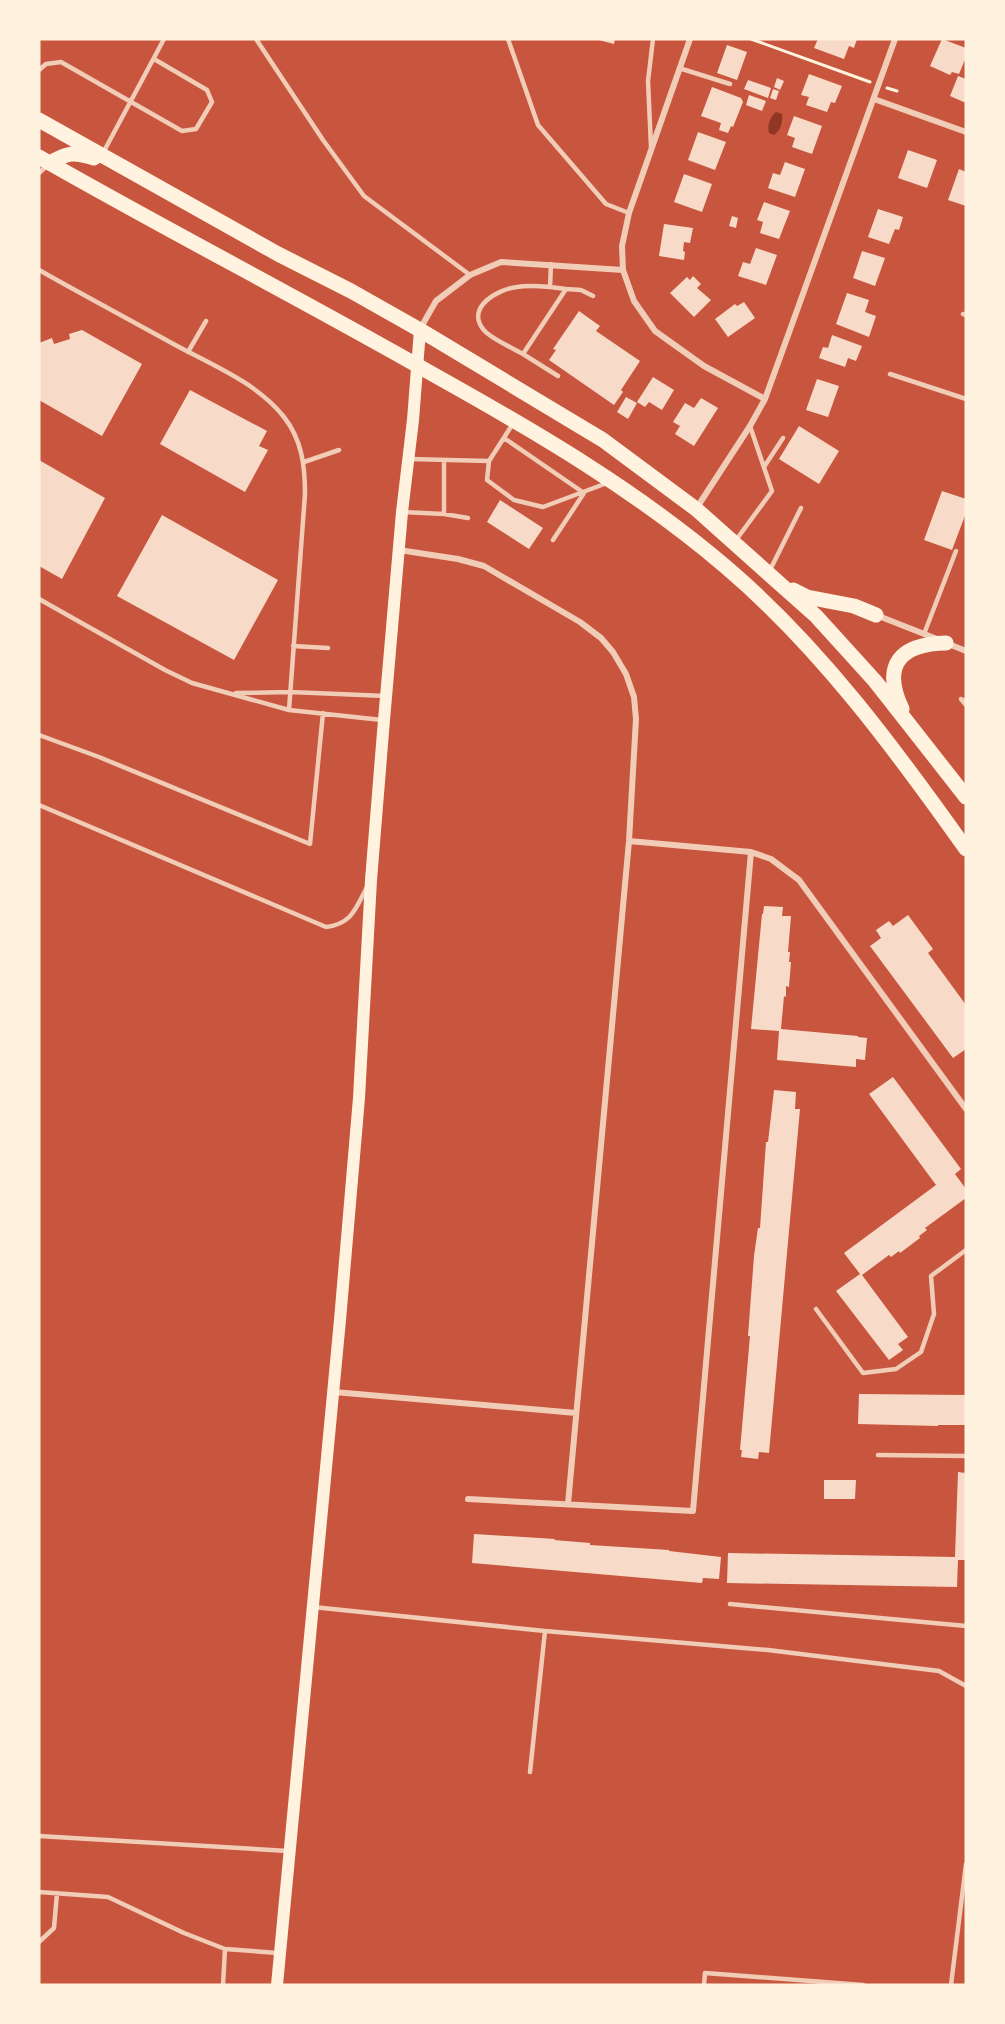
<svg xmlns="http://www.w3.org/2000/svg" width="1005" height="2024" viewBox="0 0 1005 2024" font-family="'PT Sans',sans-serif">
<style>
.water{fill:#8f3625}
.building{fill:#f7dbc8}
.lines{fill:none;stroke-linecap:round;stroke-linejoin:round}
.path{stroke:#fff3e0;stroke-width:3}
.service{stroke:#f1ccb7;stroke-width:4.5}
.minor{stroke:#f1ccb7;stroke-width:6}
.secondary{stroke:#fff3e0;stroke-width:12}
.primary{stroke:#fff3e0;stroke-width:15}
</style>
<rect width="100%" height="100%" fill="#c8553d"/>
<path class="water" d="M776,112L782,114C783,122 781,130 774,135L769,133C767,125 770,117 776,112Z"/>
<path class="building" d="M595,39H615L614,44Z
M818,39H857L854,48L849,46L844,59L814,48Z
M942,39L966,48V57L959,74L952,72L950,75L930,66Z
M727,45L747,52L737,80L717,73Z
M809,74L842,86L835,103L831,102L827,112L806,105L809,97L801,95Z
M958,76L966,79V103L950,96Z
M777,78L784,81L780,90L774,87Z
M748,80L771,88L768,98L744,89Z
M712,87L741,98L743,102L733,127L731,126L728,133L719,130L721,123L701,116Z
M773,89L779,91L776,100L770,98Z
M749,95L766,101L762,111L746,105Z
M794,116L822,126L812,154L792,147L795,138L787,135Z
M698,132L726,142L715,170L688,160Z
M908,150L937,160L927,188L898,178Z
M785,162L805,169L795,197L768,188L773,173L780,175Z
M959,169L966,172V206L948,200Z
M684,174L712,184L702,212L674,202Z
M764,202L790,211L779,239L760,233L763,222L757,220Z
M878,209L903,217L899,230L895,229L889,244L868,237Z
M732,216L738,218L736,228L729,226Z
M664,224L693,228L690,243L684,242L683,251L685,252L684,260L659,256Z
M756,248L777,255L766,285L738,276L743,262L750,264Z
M862,251L885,258L875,286L853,278Z
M693,276L701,284L697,288L711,300L694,317L670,293L687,277L690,280Z
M847,293L869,300L865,312L876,316L869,337L836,324Z
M744,302L755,318L728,337L715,319L735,304L737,306Z
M579,311L600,326L596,331L640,361L621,390L623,392L614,405L549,360L556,350L553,349Z
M82,330L142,364L102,436L39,400V343L52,338L54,344L70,339L69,334Z
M832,335L862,346L856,361L848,358L845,367L819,358L823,347L828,348Z
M653,377L674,390L662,410L649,402L645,407L637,402Z
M817,379L839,386L828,417L806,410Z
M190,390L267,431L259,446L268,450L245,492L160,444Z
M626,397L637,403L628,419L617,412Z
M701,398L718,408L694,446L675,434L680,426L673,422L685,403L694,408Z
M799,426L839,451L819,484L779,459Z
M39,460L105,498L62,579L39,566Z
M942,491L966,499V513L952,550L924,540Z
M500,500L543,528L529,549L487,522Z
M162,515L278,580L234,660L117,596Z
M764,906L783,907L782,916H791L788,952H790L789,962H791L789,987L786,986V997L784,996L781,1029L858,1036V1037L867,1038L865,1060L856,1059V1067L777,1060L779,1031L751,1029L762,914H763Z
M908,915L933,949L928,953L966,1005V1049L953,1058L870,946L881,938L876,930L889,921L893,926Z
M893,1077L961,1169L955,1174L966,1189V1198L925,1228L927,1230L919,1236L920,1238L900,1253L899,1251L891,1257L889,1255L862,1275L908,1337L898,1344L903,1350L889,1360L836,1291L860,1274L844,1253L936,1185L869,1094Z
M774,1090L796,1092L795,1109H800L769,1453L759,1452L758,1459L741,1457L742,1450H740L750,1336H748L754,1256L758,1228H760L766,1142H768Z
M859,1394L966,1395V1425H938V1426L858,1424Z
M958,1472L966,1473V1560H958L957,1587L727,1583L728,1553L955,1557Z
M824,1480H856L855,1499H824Z
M474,1534L555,1539L554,1540L590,1543V1545L669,1550V1551L721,1557L719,1579L703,1578L702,1583L472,1563Z"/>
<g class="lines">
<path class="path" d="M751,39L870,82
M887,88L897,91"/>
<path class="service" d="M256,39L323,140L364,196L470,275
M508,39L538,125L606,204L629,213
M679,68L730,84
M39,70L46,64L61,62L182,131L196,129L212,102L207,90L154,59
M651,147L648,81L653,39
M103,153L164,39
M39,173L48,165
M39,270C85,296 132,321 179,347C215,366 258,384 284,417C302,440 305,466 305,494L289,710
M550,287C539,286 528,285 517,287C498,289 466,307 483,329C489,338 513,348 523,354L566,289L550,287L551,264
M566,289L581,290L593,296
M963,314L966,315
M188,352L206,321
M523,354L558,376
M890,374L966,399
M504,438L584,493L553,540
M409,459L489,461L514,422
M489,461L487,480L514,500L543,507L607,483
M304,462L339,450
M764,467L783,438
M402,512L444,514L468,518
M444,514V460
M736,540L772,491L750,426
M770,570L801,508
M39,599L165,670L192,683L289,710L382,720
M924,634L956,551
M293,646L328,648
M236,693L290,692L386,696
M966,701L961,699L966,705
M39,735L99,757L310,844L323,713
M39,805L326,927C352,924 356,908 367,887
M816,1309L863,1373L896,1369L921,1352L934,1314L931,1276L966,1250
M878,1455L966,1456
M730,1604L966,1626
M313,1607L545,1631L768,1650L939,1671L966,1686
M530,1772L545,1631
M39,1836L288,1851
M39,1892L108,1897L184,1933L225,1949L278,1953
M39,1942L54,1928L57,1893
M223,1985L225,1949
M704,1985L705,1973L863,1985
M951,1985L966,1864"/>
<path class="minor" d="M690,39L629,213L622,246L623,270L634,301L655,331L704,366L765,399
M874,99L966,132
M420,329L436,301L470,275L501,262L623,270
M696,509L750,426L765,399L895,39
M399,550L458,559L484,566L580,622L601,638L613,652L626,674L634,697L636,719L629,841L568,1504
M876,615L937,639
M946,643L966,651
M629,841L751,852L771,859L799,880L966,1109
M334,1392L576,1413
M468,1499L693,1511L751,852"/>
<path class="secondary" d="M277,1985L340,1320L359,1098L371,880L384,720L402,512L413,420L420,330"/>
<path class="primary" d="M39,120L278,254L351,291L420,330L603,440L696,509L816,616L875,681L966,797
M39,157C170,232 305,301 436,376C538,433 637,491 726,567C820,647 895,749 966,849
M50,163C68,152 74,152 94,158
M793,590L807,597L854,606L876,615
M902,709C881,664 901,644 946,643"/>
</g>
<rect width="1005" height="2024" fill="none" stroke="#fff3e0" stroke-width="81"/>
</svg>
